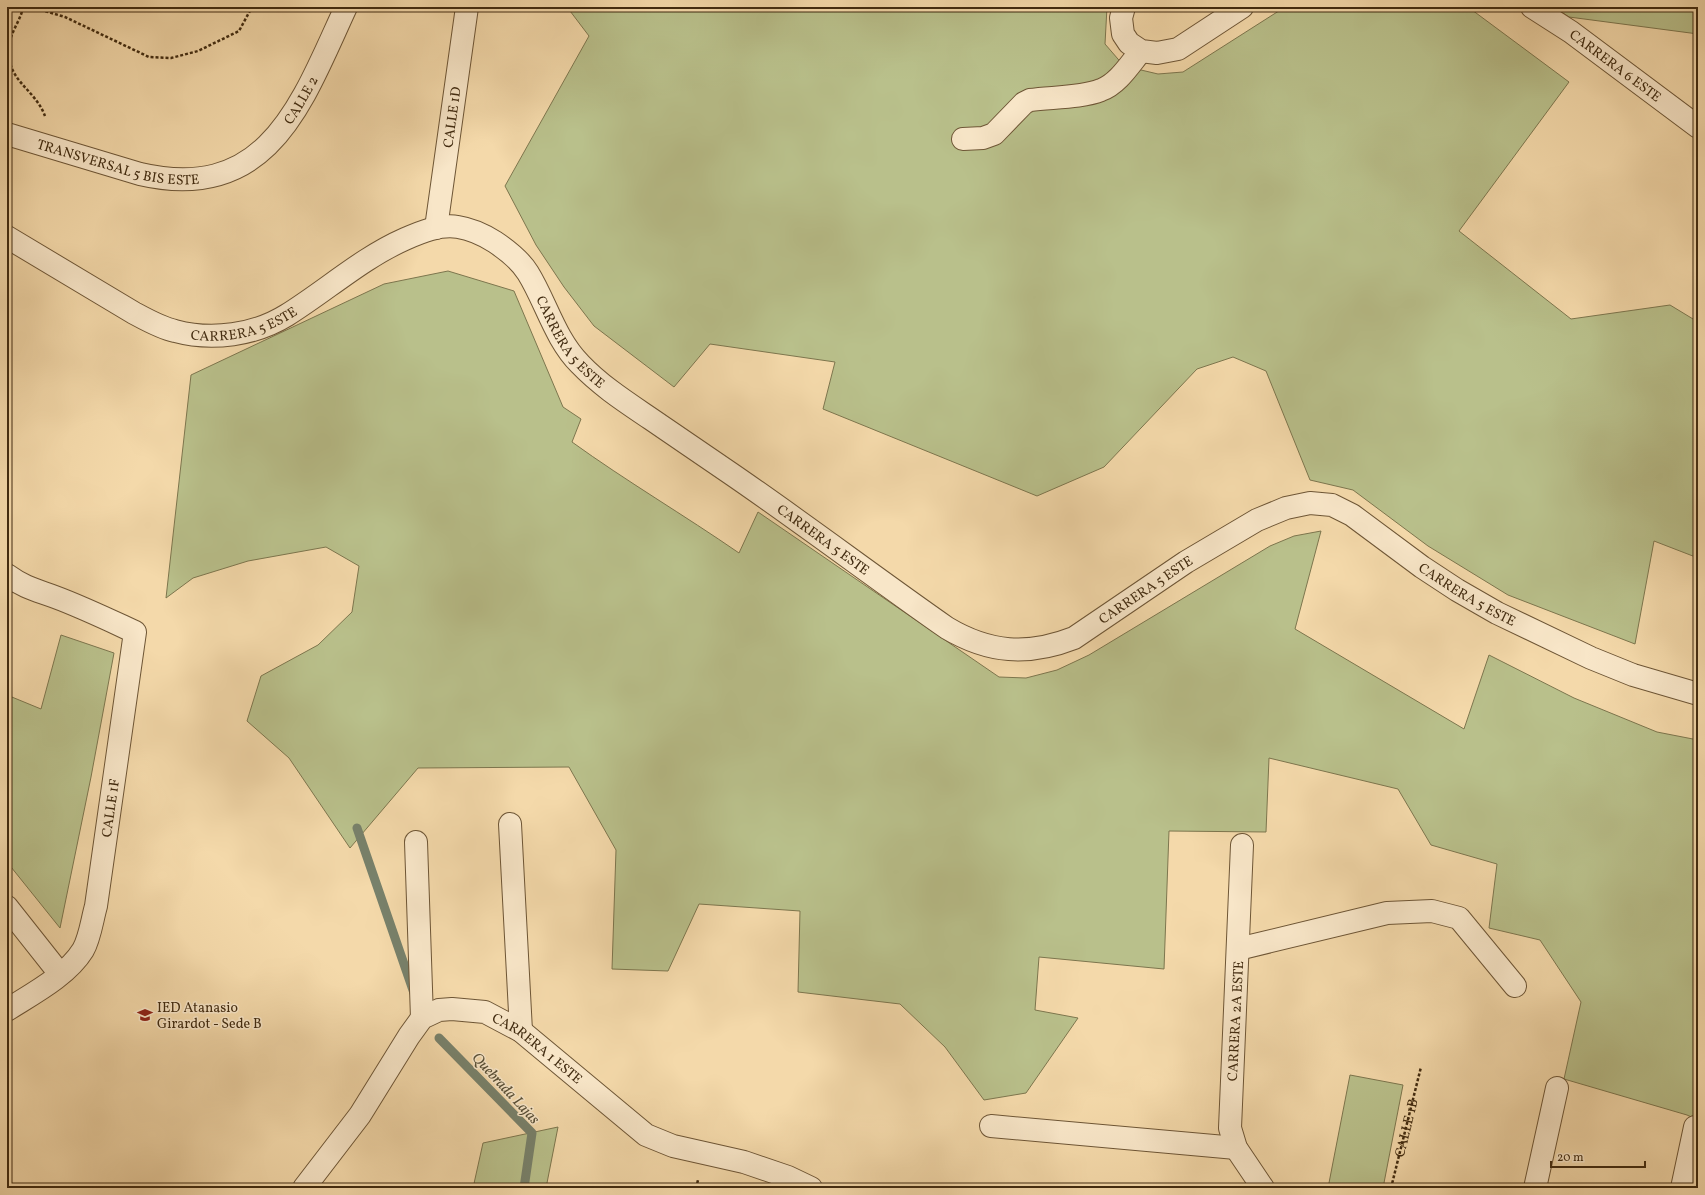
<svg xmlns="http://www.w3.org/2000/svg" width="1705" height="1195" viewBox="0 0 1705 1195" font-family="Vollkorn,serif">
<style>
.green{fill:#b9c08b;stroke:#7d764e}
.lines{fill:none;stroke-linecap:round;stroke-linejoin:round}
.stream{stroke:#78816b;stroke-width:9}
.minor-casing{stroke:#6e5636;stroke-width:24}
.path{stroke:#412b10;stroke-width:2.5;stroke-dasharray:3 2;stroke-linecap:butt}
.minor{stroke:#f8e6c8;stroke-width:22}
.labels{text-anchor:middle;stroke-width:3;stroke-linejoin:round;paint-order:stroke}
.street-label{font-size:14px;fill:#412b10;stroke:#f8e6c8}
.poi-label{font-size:14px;fill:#412b10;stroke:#f8e6c8;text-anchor:start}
.water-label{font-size:15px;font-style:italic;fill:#584f36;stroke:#f8e6c8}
</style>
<rect width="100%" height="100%" fill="#f4d9aa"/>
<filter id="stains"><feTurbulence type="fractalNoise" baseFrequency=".005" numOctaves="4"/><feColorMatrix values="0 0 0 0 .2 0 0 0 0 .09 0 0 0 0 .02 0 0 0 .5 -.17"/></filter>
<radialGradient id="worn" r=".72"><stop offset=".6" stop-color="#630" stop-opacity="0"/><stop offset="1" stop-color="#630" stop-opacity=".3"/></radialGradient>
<path class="green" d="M567,7H1107L1105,44L1124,66L1158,74L1183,72L1285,7H1468L1569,82L1459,231L1571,319L1670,305L1698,322V558L1654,541L1635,644L1508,595L1428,546L1353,490L1310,480L1266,371L1233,357L1197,369L1104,467L1037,496L823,409L835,362L710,344L674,387L594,326L564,287L536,245L505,186L589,36Z
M1554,7H1698V34L1569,17Z
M448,271L514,291L563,407L581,419L572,442C626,481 684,515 739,553L758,512L999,677L1026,678L1057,670L1089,655L1270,546L1294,536L1321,531L1295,629L1464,729L1489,655L1574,698L1657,732L1698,740V1120L1687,1115L1564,1079L1581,1002L1540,940L1489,928L1497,864L1431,845L1398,789L1269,758L1266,832L1169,831L1164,969L1039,957L1035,1010L1078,1018L1026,1093L984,1100L945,1047L900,1004L798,992L800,911L699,904L668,971L612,969L616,850L569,767L418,768L350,848L289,758L247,721L261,676L318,645L352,612L359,566L326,547L248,561L193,578L166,598L191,375L384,284Z
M61,635L114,653L91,777L60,928L7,862V695L41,709Z
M1350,1075L1403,1085L1383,1188H1328Z
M558,1127L546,1188H473L483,1143Z"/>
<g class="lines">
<path class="stream" d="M357,828L414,993
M439,1038L532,1133L524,1188"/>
<g class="minor-casing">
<g id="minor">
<path d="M1124,7L1121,18L1123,34L1129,43L1141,51L1157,53L1178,49L1242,7"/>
<path id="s2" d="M1532,7L1571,32L1698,127"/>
<path id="s3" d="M7,134L140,174C269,204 302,102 346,7"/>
<path d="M963,139L983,138L994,134L1024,103L1030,100C1052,97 1081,98 1101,90C1118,84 1130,64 1141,51"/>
<path id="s4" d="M436,228L467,7"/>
<path id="s5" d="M7,237L134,313C147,320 161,328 175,331C212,341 255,335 287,315C327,290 362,258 405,239C421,232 440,224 458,227C471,229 484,235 495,242C507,250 520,260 528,273C546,302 555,339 580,364C601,386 626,402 651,419C677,437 704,455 730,473C803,523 874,577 947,628C989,653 1028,656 1074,638L1186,562L1257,520L1286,508L1310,503L1332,505L1352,515L1422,567L1457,590L1497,613L1591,658L1633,675L1698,694"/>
<path d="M7,575C25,588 36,590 55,597C82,607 109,620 135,632L96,906C92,920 90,938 83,950C67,976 32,994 7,1010"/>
<path d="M510,824L521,1031"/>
<path d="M416,842L422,1018"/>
<path d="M1242,845L1230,1128L1236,1148L1263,1188"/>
<path d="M7,907L60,974"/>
<path d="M1238,949L1387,913L1432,911L1459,918L1515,986"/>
<path d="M991,1126L1236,1148"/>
<path id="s6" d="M304,1188L360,1115L409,1036L422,1018L439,1010L452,1009L485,1012L521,1031L646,1135L673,1146L744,1162L788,1177L811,1188"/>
<path d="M1535,1188L1557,1088"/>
<path d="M1682,1188L1695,1127"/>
</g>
</g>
<g class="path">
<path d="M23,7C21,20 11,31 9,45C5,81 34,87 45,116"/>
<path d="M31,7L65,17L149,57L171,58L198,51L239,31L252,7"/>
<path d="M696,1188L698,1180"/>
<path id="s1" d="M1391,1188L1421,1067"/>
</g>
<use href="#minor" class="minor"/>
</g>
<defs>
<g id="school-bare" transform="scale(1.2)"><path d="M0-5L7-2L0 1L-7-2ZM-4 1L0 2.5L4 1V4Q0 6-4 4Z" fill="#8f2418" stroke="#f8e6c8" stroke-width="2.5" paint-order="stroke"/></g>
</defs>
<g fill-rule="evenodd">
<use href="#school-bare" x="145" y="1015"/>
</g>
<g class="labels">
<g class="street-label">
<text dy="5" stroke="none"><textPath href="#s2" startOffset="102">CARRERA 6 ESTE</textPath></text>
<text dy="5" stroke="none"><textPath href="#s3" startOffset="332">CALLE 2</textPath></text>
<text dy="5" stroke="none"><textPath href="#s4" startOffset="112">CALLE 1D</textPath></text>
<text dy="5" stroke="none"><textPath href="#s3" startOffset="115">TRANSVERSAL 5 BIS ESTE</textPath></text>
<text dy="5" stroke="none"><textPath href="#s5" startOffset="264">CARRERA 5 ESTE</textPath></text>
<text dy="5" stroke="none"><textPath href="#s5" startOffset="672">CARRERA 5 ESTE</textPath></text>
<text dy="5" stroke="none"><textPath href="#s5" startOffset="996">CARRERA 5 ESTE</textPath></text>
<text dy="5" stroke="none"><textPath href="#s5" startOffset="1367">CARRERA 5 ESTE</textPath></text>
<text dy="5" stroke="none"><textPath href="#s5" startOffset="1739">CARRERA 5 ESTE</textPath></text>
<text transform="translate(110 808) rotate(-82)" y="5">CALLE 1F</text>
<text transform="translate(1235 1021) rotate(-87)" y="5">CARRERA 2A ESTE</text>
<text dy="5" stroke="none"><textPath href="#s6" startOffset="336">CARRERA 1 ESTE</textPath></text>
<text dy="5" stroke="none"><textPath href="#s1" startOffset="62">CALLE 1B</textPath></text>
</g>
<g class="poi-label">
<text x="157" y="1012">IED Atanasio<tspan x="157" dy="16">Girardot - Sede B</tspan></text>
</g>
<g class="water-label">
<text transform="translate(506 1088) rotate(47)" y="5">Quebrada Lajas</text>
</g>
</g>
<rect width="1705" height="1195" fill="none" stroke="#f4d9aa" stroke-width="24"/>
<rect x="8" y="8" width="1689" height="1179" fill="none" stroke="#412b10" stroke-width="2"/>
<rect x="12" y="12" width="1681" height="1171" fill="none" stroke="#412b10"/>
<path d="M1551 1161v6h94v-6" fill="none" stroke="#412b10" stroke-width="2"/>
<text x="1557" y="1161" font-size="12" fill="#412b10" stroke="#f8e6c8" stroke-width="3" paint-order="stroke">20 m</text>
<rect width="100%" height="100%" filter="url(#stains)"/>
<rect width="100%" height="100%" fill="url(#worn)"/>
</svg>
